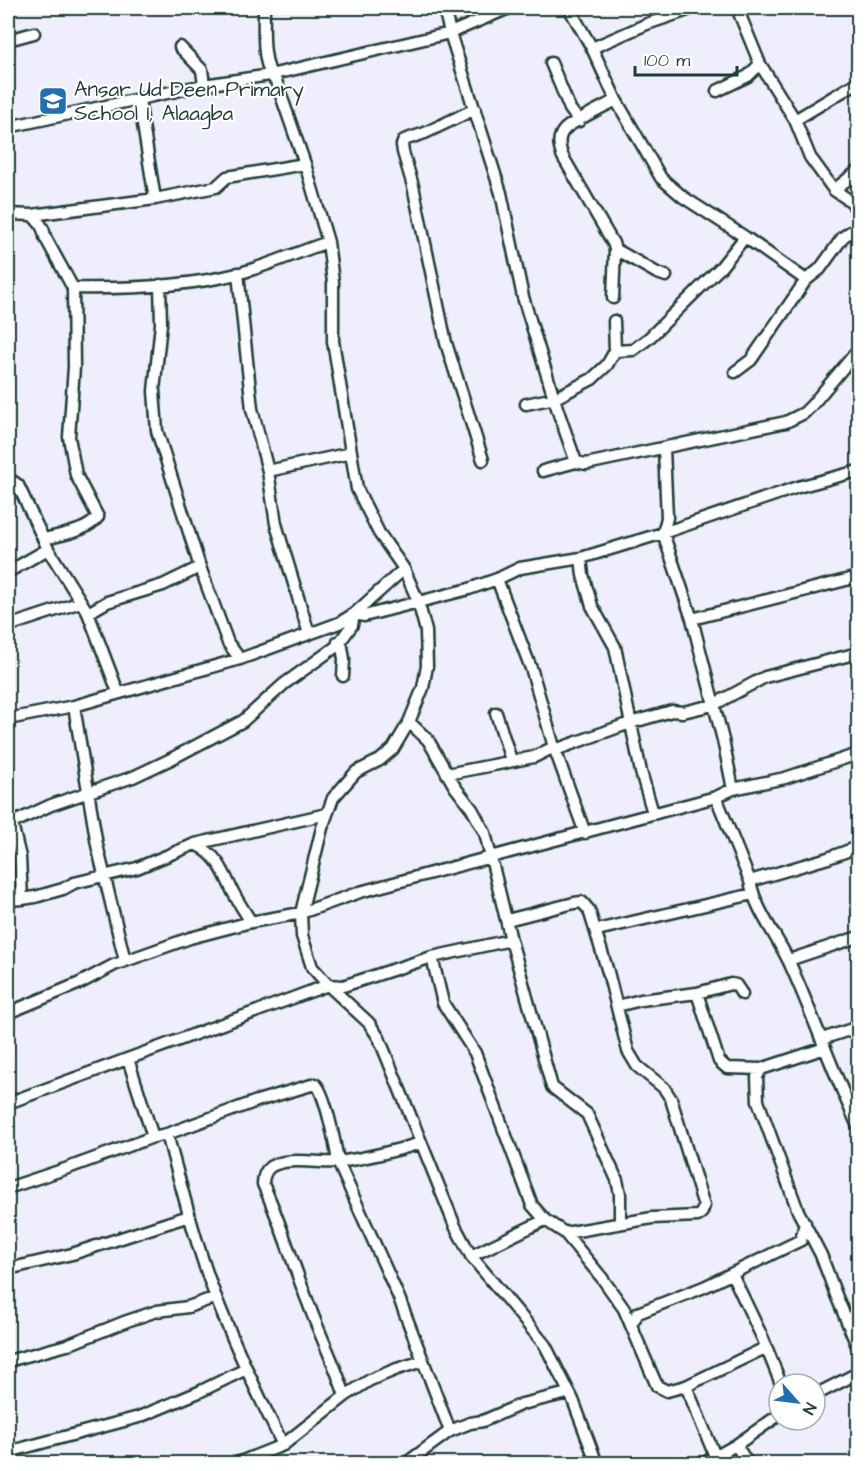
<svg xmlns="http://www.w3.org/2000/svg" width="866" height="1471" viewBox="0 0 866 1471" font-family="'Architects Daughter',sans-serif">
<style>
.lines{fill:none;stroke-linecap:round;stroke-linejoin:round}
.minor-casing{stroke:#1f3d34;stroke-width:15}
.minor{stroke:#fff;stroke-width:10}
.labels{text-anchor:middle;stroke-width:4.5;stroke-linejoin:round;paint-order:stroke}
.poi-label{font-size:21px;fill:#1f3d34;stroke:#fff;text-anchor:start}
</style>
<rect width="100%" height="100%" fill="#eeeefd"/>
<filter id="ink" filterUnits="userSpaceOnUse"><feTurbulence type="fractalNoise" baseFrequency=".0167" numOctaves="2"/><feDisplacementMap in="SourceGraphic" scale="12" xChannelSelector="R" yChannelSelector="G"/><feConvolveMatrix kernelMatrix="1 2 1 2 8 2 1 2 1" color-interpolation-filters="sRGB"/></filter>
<g filter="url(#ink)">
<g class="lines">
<g class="minor-casing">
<path id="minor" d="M264,8C264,27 261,67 276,81L305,164L328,242L333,282V341L357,489L379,533L404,569L418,601L426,631L427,666L423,688L409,722L393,749L380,760L356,772L333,798L322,828L301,913L302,936L312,967L328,985L369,1023L379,1038L455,1226L471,1256L545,1345L573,1400L597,1464
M444,8L450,33L501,193L523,297L558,411L576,462L586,464L786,422L804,413L812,405L858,350
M569,8L592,48L616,100L661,178L683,197L745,237L806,280
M737,8L760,64L795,120L810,157L834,190L852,202L858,214
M8,40L34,33
M180,47L202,70L204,85
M592,48L647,24L694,8
M551,63L570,109L579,121
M717,91L748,76L760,64
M139,100L155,199
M475,109L425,133L404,140L402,145L403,152L413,186L446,343L483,460
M795,120L858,82
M8,127L204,85L270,75L450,33L509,8
M834,190L858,171
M8,214L32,215C39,222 44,227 45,237L73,288
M32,215L155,199L216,187L227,177L305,164
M615,249L657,273L666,276
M238,273L252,409L268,471L276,524L309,634
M160,285L161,324L154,391L157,431L200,567L228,643L240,659
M613,298L615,249L613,243L563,157C559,148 557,137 565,129C572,122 605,106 616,100
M615,351L633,350L649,338L721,267L745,237
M735,372L751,360L806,280L820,269L843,237L850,232L858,231
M526,404L555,398L592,379L607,365L615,351L614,321
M664,449L667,518L663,533L692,619L723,740L733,789
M268,471L351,453
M543,471L576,462
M8,478L18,485L48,549L88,613L118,692
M45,539C62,534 86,532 98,517L76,475L69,437L74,367L73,288C127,289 184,287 237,274C267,266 298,252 328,242
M581,558L583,575L592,606L615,647L641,772L653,813
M8,572L48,549
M497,579L532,671L554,747L585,833
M88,613L107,602L163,585L200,567
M692,619L858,577
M8,626L81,602
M338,642L337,646L342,647L344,659L343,676
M74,706L97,845L125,961
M496,713L511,760
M8,719L74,706L240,659L339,623L354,614L364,616L469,589L497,579L520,568L581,558L663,533L798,487L858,471
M409,722L428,740L455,787L472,809L485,833L511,940L552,1087L587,1114L617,1180L620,1194V1223
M555,750L630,723L672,711L683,712L713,705L765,677L858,653
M447,774L534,757L554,747
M716,797L750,881C756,912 777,935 790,964C814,1017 833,1073 858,1126
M12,824L20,857L22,899L35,897L63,889L74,883L137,868L195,844C218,855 223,871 233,892C238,902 245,912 251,922
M8,825L51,805L133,777L169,760L243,721L284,684L337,646L352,625L354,614L404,569
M195,844L327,814
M750,881L828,858L858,847
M8,900L22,899
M507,920L574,903L582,902L589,910L608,972L628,1051L637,1066L664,1088L671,1099L704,1206L702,1212L698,1216L652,1218L565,1233
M597,930L753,894
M432,957L443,1003L475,1053L532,1205L545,1220L565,1233L602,1278L624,1309L657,1386L667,1391L686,1386L765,1348
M789,960L858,937
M697,993L719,1061L727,1068L761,1069L825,1048
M617,1006L641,1000L697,993L731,984L736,985L742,994
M8,1013L80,983L114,965L190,938L251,922L301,913L360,892L716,797L733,789L785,778L858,754
M822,1039L858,1027
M128,1059L153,1137
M761,1069L757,1077L758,1101L798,1211L821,1255L836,1295L858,1348
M8,1103L328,985L343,986L432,957L511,940
M167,1134C182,1189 196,1245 216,1298C236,1348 259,1397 283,1445
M8,1188L68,1168L153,1137L167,1134L257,1101L315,1084C325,1090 336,1148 338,1162L399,1298L450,1431
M471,1256L545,1220
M8,1269L72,1254L189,1216
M732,1274L763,1339L781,1384
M631,1325L638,1313L704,1287L801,1240L805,1223
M8,1361L67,1345L127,1321L157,1311L188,1307L216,1297
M686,1386L715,1456
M815,1395L858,1373
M345,1396C335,1364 320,1336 309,1305C293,1265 281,1223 263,1184C263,1177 265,1171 270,1167C287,1156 320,1164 339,1162C366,1158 395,1151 421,1143
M736,1445L748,1464
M8,1452L139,1417L199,1392L246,1369
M235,1464L283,1445L345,1396L370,1380L397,1369L423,1361
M405,1464L450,1431L470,1423L483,1421L522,1404L568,1393
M702,1464L736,1445L779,1415"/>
</g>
<use href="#minor" class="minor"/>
</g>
</g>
<defs>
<g id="school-square" transform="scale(1.5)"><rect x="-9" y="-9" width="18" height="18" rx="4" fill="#1f6fb2" stroke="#fff"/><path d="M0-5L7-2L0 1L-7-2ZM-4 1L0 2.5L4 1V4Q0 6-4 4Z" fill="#fff"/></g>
</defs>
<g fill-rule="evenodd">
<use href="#school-square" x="53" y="101"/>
</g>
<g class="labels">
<g class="poi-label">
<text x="74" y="96">Ansar Ud Deen Primary<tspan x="74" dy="24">School I, Alaagba</tspan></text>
</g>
</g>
<rect width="866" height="1471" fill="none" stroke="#fff" stroke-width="30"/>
<rect x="15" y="15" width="836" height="1441" fill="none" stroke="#1f3d34" stroke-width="2" filter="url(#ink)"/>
<g transform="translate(797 1402) rotate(118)"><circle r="28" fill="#ffffff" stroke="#a5b1ae" stroke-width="1.5"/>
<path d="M0-4.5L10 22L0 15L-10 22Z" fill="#1f6fb2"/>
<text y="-9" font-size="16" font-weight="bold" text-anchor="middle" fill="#1f3d34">N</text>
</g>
<path d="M635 66v9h102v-9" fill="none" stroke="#1f3d34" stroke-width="3"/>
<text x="644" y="66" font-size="18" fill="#1f3d34" stroke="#ffffff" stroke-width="4.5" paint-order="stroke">100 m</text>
</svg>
